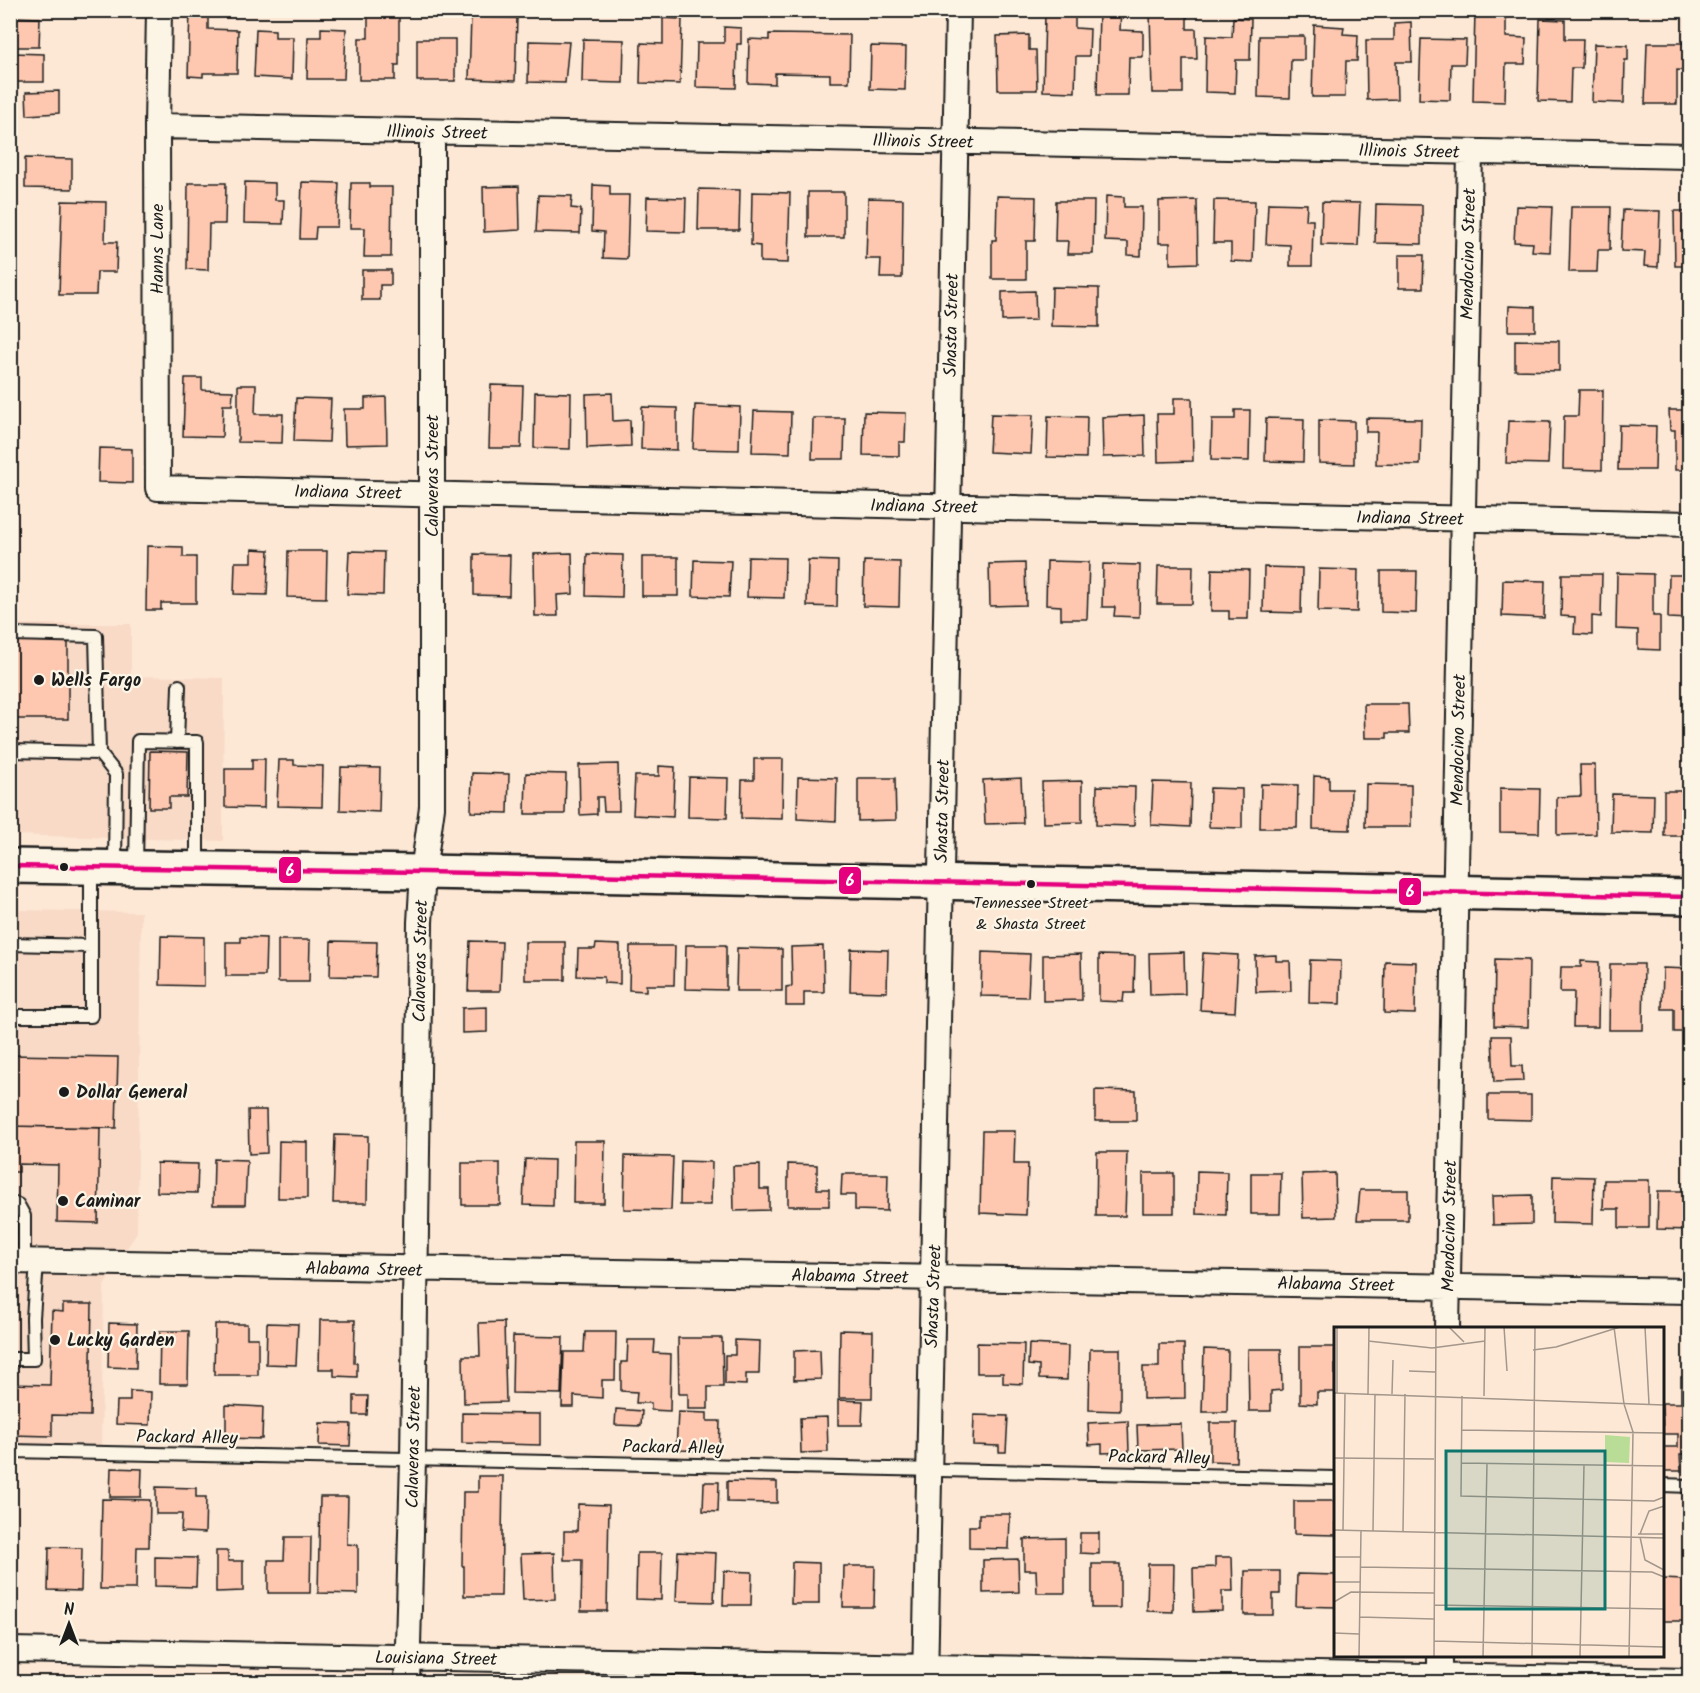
<svg xmlns="http://www.w3.org/2000/svg" width="1700" height="1693" viewBox="0 0 1700 1693" font-family="Kalam,sans-serif">
<style>
.built{fill:#f8dac7}
.building{fill:#fec8b0;stroke:#1c1c1c;stroke-width:1.5}
.lines{fill:none;stroke-linecap:round;stroke-linejoin:round}
.service-casing{stroke:#1c1c1c;stroke-width:16}
.minor-casing{stroke:#1c1c1c;stroke-width:28}
.secondary-casing{stroke:#1c1c1c;stroke-width:38}
.service{stroke:#fcf5e5;stroke-width:12}
.minor{stroke:#fcf5e5;stroke-width:24}
.secondary{stroke:#fcf5e5;stroke-width:33}
.bus-1-casing{stroke:#fcf5e5;stroke-width:9}
.bus-1{stroke:#e5007d;stroke-width:4.5}
.poi-dot{fill:#1c1c1c;stroke:#fcf5e5;stroke-width:2}
.labels{text-anchor:middle;stroke-width:4.5;stroke-linejoin:round;paint-order:stroke}
.bus-label{font-size:16px;fill:#1c1c1c;stroke:#fcf5e5}
.street-label{font-size:18px;fill:#1c1c1c;stroke:#fcf5e5}
.poi-label{font-size:18px;font-weight:bold;fill:#1c1c1c;stroke:#fcf5e5;text-anchor:start}
.inset-road{fill:none;stroke:#a3968b;stroke-width:1.5}
.view{fill:#0f766e;fill-opacity:0.15;stroke:#0f766e;stroke-width:3}
.inset-edge{fill:none;stroke:#1c1c1c;stroke-width:3}
.line-badge{stroke:#fcf5e5;stroke-width:2}
.badge-label{font-size:16px;text-anchor:middle;font-weight:bold;fill:#fff}
</style>
<rect width="100%" height="100%" fill="#fde8d5"/>
<filter id="ink" filterUnits="userSpaceOnUse"><feTurbulence type="fractalNoise" baseFrequency=".0167" numOctaves="2"/><feDisplacementMap in="SourceGraphic" scale="12" xChannelSelector="R" yChannelSelector="G"/><feConvolveMatrix kernelMatrix="1 2 1 2 8 2 1 2 1" color-interpolation-filters="sRGB"/></filter>
<g filter="url(#ink)">
<path class="built" d="M11,624H131V676L224,678L223,841L11,835Z
M11,910L141,912L137,1232L104,1286L101,1445L11,1444Z"/>
<path class="building" d="M10,10L12,17L40,18L39,47H10Z
M190,10H208V29L238,30L237,73H203V77L188,76Z
M368,10H399V65H395V80H359V38H368Z
M1099,10H1121L1120,30L1143,31V57H1129L1128,95H1097Z
M1475,10H1506V37L1526,38L1525,64H1506L1505,102L1473,101Z
M1150,12H1187V29H1196L1197,59H1183V93H1152Z
M1045,14H1075V28L1090,29L1089,56H1076L1075,92L1043,91Z
M471,17L517,18L515,81L469,79Z
M663,18L682,19L680,84L640,83L641,43L663,44Z
M1233,18L1251,19L1250,60H1236L1235,93L1205,92L1206,36L1232,37Z
M1540,19L1565,20V39H1583L1582,68H1571L1570,102L1538,101Z
M1411,22L1412,62H1396L1397,99L1367,100L1366,40H1394V23Z
M1314,25L1344,27L1343,34L1358,35L1357,61H1346L1345,97H1312Z
M724,27L741,28V44H737L736,88L696,87L697,43H724Z
M321,28L346,29L344,79H307L308,37H321Z
M256,29L275,30V37H293L292,79L254,77Z
M769,34L850,35L849,82H830V74L775,73V84L748,83L749,39L769,40Z
M1029,35V50H1036L1037,90H998L997,36Z
M1259,36H1304V60H1291L1290,98L1258,97Z
M417,39H455V81H417Z
M583,39L624,40L623,83L582,82Z
M1421,39L1466,40L1465,64H1451L1450,100L1419,99Z
M529,41L569,42L565,83L528,82Z
M1647,43H1690L1689,71L1677,70V104H1645Z
M1594,44L1628,45V60H1625L1624,103L1592,102Z
M871,46L906,47L905,90L870,89Z
M12,53L44,54V82H12Z
M59,91V113L27,115L26,92Z
M25,158L72,159V189L25,188Z
M245,182L275,183V200H284L283,224L244,223Z
M302,182L339,183L337,227H316L315,239H300Z
M188,183H226L225,224H209L208,270L187,269Z
M351,183H370V187H392L391,257H364L365,228H350Z
M593,185L610,186V195H629L627,259L603,258L604,232L592,231Z
M519,186L520,230L484,232L483,187Z
M699,189L740,190L739,230H698Z
M752,192L790,193L788,263L760,262V246L751,245Z
M808,192H844V237H808Z
M538,195L572,196L571,208L581,209L580,233L536,232Z
M997,196L1036,197L1035,241H1026V279H992V240H996Z
M1106,196L1124,197V207H1142L1141,256L1128,255V242L1105,241Z
M647,197L686,198L685,232L646,231Z
M868,198L903,199L902,278H880L881,259H866Z
M1197,200L1198,263L1170,264V243H1159V201Z
M1214,200L1255,201L1253,262L1231,261V243H1213Z
M62,201L106,202L105,242H117L116,272H97L96,295H59Z
M1056,201H1094L1093,254H1067L1068,241H1055Z
M1322,202L1360,203L1358,246L1321,245Z
M1268,203L1307,204L1306,220H1313L1312,266H1290V245L1266,244Z
M1376,204L1422,205V244L1375,243Z
M1516,206L1552,207L1550,252L1532,251L1533,243L1514,242Z
M1571,207H1611L1610,250H1598L1597,272H1569Z
M1623,210L1660,211L1658,267L1644,266L1645,252L1621,251Z
M1674,211H1690V266H1675Z
M1399,255H1424L1423,288H1399Z
M362,270H391V285H380V300H362Z
M1052,287L1099,288V327L1051,326Z
M1035,291L1036,320L1002,321V292Z
M1509,306L1535,307V331H1508Z
M1515,340L1559,341V371L1515,370Z
M185,378H202V390L233,391L232,405H223L222,437L183,436Z
M238,385H256L255,414H283L282,443L238,442Z
M491,385L523,386L521,448H489Z
M1579,390H1603L1602,470L1563,469L1564,416H1578Z
M535,392L571,393L570,449L534,448Z
M612,393L613,421L630,420L631,446L587,448L586,394Z
M386,397L387,444L345,445L344,409H365V398Z
M296,398L331,399L329,442L294,441Z
M1174,398H1192L1193,461L1158,462L1157,414H1174Z
M695,405L740,407L739,450L693,449Z
M642,407L677,408V450L641,449Z
M1235,410H1250L1249,461L1211,460L1212,419H1235Z
M1669,410H1687V421H1690V470H1675V430H1670Z
M754,411L791,412L790,453L752,452Z
M864,412L906,413L905,442H899V456L863,455Z
M991,414L1033,415L1031,454L989,452Z
M1144,415L1145,456L1103,457L1102,417Z
M1048,416L1087,417L1086,458L1047,457Z
M813,418H845L844,459H812Z
M1266,418L1304,419L1303,462L1265,461Z
M1366,418L1421,419L1420,465L1376,464L1377,432H1366Z
M1319,420L1354,421V464L1319,463Z
M1508,421L1550,422L1548,464L1506,463Z
M1619,425L1656,426L1655,470H1618Z
M99,448L132,449V483L98,482Z
M147,546L183,547V557H196V603H161V610H146Z
M252,549L269,550L267,595L234,594L235,562H252Z
M288,551H327L326,598L287,597Z
M349,551L384,552L383,595L347,594Z
M572,553L573,594L557,595L558,616H535L534,554Z
M474,554L510,555L509,596L474,595Z
M587,554L623,555L622,597L586,596Z
M642,557H678V596H642Z
M748,557L785,558L784,598L747,597Z
M694,560L731,561L729,597L693,596Z
M808,560L838,561L837,607L807,606Z
M864,561L900,562L899,607L863,606Z
M1047,561L1089,562L1087,619H1061V606L1046,605Z
M1025,563L1026,605L990,606L989,564Z
M1103,564L1140,565L1139,617L1114,616L1115,607H1102Z
M1158,566H1193L1192,604H1157Z
M1264,567L1302,568L1301,613L1263,612Z
M1212,569L1249,570L1248,619H1229V611H1211Z
M1319,569L1358,570L1357,612L1318,611Z
M1381,571H1417L1416,613L1381,612Z
M1617,573L1653,574V616H1660V650L1638,649V630L1616,629Z
M1562,574H1602L1601,617L1592,616V635L1574,634L1575,617L1561,616Z
M1669,575H1690V619L1668,618Z
M1503,580L1545,581L1544,618L1502,616Z
M10,641H68V719H10Z
M1364,704H1408L1409,733H1387V738H1365Z
M150,751L188,752L187,797H169V808H149Z
M252,759H265L264,808L225,807V769H252Z
M754,759H783L782,819L741,818L742,780H754Z
M279,760H294V765L323,766L322,807L277,806Z
M618,764L619,811H604L603,797H597V814L580,815L579,765Z
M1580,765H1595L1596,834L1557,835V797L1581,796Z
M659,766L675,767L673,817L633,815L635,776H659Z
M341,767L380,768L379,812L340,810Z
M472,773L509,774L508,813L471,812Z
M526,773L566,774L565,814H525Z
M1314,776L1329,777V789H1351L1350,830L1313,829Z
M689,777L728,778L727,818L688,817Z
M798,777L837,778L836,821L797,819Z
M858,778H895L896,820L858,821Z
M1021,778L1023,823L985,824L983,780Z
M1082,781V822L1043,823L1042,782Z
M1153,782L1191,783L1190,827L1151,825Z
M1261,784L1298,785L1297,828H1260Z
M1366,784L1411,785V827H1365Z
M1097,786L1135,787L1134,826L1096,825Z
M1210,788L1242,789V828L1209,827Z
M1500,788L1540,789L1539,833L1500,832Z
M1664,791H1690V836H1664Z
M1612,794L1654,795L1653,833L1611,832Z
M161,936L204,937V986L160,985Z
M241,937L266,938L265,976H226V942H241Z
M278,940H310L309,982H278Z
M331,941L377,942L376,977L330,976Z
M470,941L502,942L500,991H468Z
M525,942H565V980H525Z
M596,944L620,945V984L604,983V977L577,976L578,949H595Z
M686,945H726V990L685,989Z
M630,946H675L674,985H646V991L629,990Z
M823,946L824,992H804V1006H786V987L792,986L791,947Z
M737,948L782,949V991H736Z
M851,949L888,950L887,992L850,991Z
M982,952L1030,954L1028,997L981,996Z
M1184,952L1185,994L1150,995L1149,953Z
M1203,953L1238,955L1235,1012L1200,1010Z
M1081,954L1082,1000L1043,1001V955Z
M1099,955L1135,956L1134,993H1124L1123,1002L1099,1001Z
M1276,955V961H1290L1291,991L1256,992L1255,956Z
M1495,959L1529,960L1528,1027L1494,1026Z
M1310,960L1341,961L1340,1004L1309,1003Z
M1385,961L1416,962L1415,1014L1384,1013Z
M1581,961L1599,962L1598,1027H1573L1574,992H1560L1561,967H1581Z
M1610,964H1644L1643,1030H1609Z
M1663,968L1690,969V1032H1674V1009H1662Z
M487,1007V1032L462,1033V1008Z
M1492,1036H1511L1512,1066H1522L1523,1081L1494,1082Z
M10,1055L118,1057L116,1128L10,1126Z
M1095,1090L1136,1091V1121H1095Z
M1488,1095H1531V1120L1488,1119Z
M248,1110H266L267,1153L249,1154Z
M10,1126L100,1128L98,1223L57,1222L58,1165L19,1164V1172H10Z
M982,1131H1015L1014,1164H1028L1026,1215L980,1213Z
M335,1135L368,1136L367,1203H333Z
M279,1141L307,1142V1198H278Z
M574,1141H605L604,1203H573Z
M1097,1152H1127L1125,1216H1096Z
M625,1156L673,1157L671,1210L624,1209Z
M214,1159L247,1160L245,1205H213Z
M525,1159L554,1160L553,1206L523,1205Z
M681,1161L712,1162L711,1205H680Z
M157,1163L198,1164L197,1193L157,1192Z
M462,1163H500V1205H462Z
M788,1164L817,1165V1189H829V1206H788Z
M760,1165V1189H769V1210L734,1211L733,1166Z
M1197,1171L1227,1172L1226,1215L1196,1214Z
M1143,1173H1174V1213H1143Z
M1251,1173H1281L1280,1214H1251Z
M1335,1173L1336,1217L1303,1218L1302,1174Z
M842,1174H888L887,1211L855,1210V1195H841Z
M1553,1176L1594,1177L1593,1224L1552,1223Z
M1604,1180H1649V1228H1619V1209H1603Z
M1360,1190H1408V1220H1357Z
M1658,1191H1690V1230L1657,1229Z
M1532,1195V1224L1493,1225L1492,1196Z
M63,1304H92L90,1416L52,1415V1436L10,1435V1384L50,1385L52,1311L63,1312Z
M320,1320H355L354,1363H357V1377L334,1376V1369H319Z
M504,1322L506,1402L464,1403L463,1356H480L479,1323Z
M109,1323L137,1324L136,1368L108,1367Z
M267,1323L298,1324L296,1365L266,1364Z
M215,1324H247V1338H258V1375H214Z
M840,1330L873,1331L872,1398H839Z
M160,1331H189L188,1384H159Z
M585,1332H616L615,1380H602V1398L574,1396V1407H562L564,1352H584Z
M513,1336L563,1337L561,1394L512,1393Z
M678,1338H722L723,1387H708V1409H688V1394H679Z
M628,1340H655L654,1353L671,1354L670,1411L651,1410V1403H636L637,1392L621,1391V1362H627Z
M735,1340L760,1341L759,1374H746V1385L725,1384V1355H735Z
M977,1343L1024,1344L1023,1384L1003,1383V1373H977Z
M1029,1344L1068,1346L1067,1380L1039,1379V1366L1028,1365Z
M1159,1344H1184L1185,1398L1143,1399V1367H1159Z
M1300,1347H1335V1392H1317V1404L1300,1403Z
M1090,1349H1120V1411L1089,1410Z
M1204,1349L1228,1350L1227,1412H1202Z
M1248,1349H1281L1282,1390L1271,1391V1411H1249Z
M820,1350L821,1379L794,1380V1351Z
M1681,1377H1690V1454H1680L1681,1471H1662V1447H1678V1434H1663L1662,1403H1681Z
M130,1391L151,1392L150,1425L116,1424L117,1401H130Z
M354,1396H368L367,1415H354Z
M838,1400L863,1401L862,1425H838Z
M226,1405L263,1407L262,1439L226,1438Z
M616,1409L642,1411L641,1426L615,1425Z
M678,1412L707,1413V1421H720L719,1451L676,1450Z
M462,1413L540,1414V1445L462,1443Z
M974,1415L1008,1416L1006,1452H999V1446L973,1445Z
M827,1417L828,1452L801,1453L800,1418Z
M1128,1421L1129,1452L1102,1453V1444L1089,1445L1088,1423Z
M320,1423L351,1424L350,1446L319,1445Z
M1210,1423H1237L1236,1462L1210,1461Z
M1181,1424L1182,1449L1138,1450L1137,1425Z
M111,1468L142,1469L141,1497H110Z
M478,1476H503L501,1596H464V1566H462L463,1492H478Z
M727,1481L777,1482V1503L727,1502Z
M704,1482H719L718,1512L703,1511Z
M156,1487L196,1488V1497H206L205,1533L181,1532L182,1514H156Z
M320,1497H348L347,1544L358,1545V1594L318,1593Z
M102,1499L150,1500L149,1547H137L136,1589H100Z
M1294,1501H1336V1535L1294,1534Z
M578,1504L609,1505L607,1611H581L582,1560H564V1531H577Z
M979,1514H1010L1009,1549L969,1548V1526H979Z
M1080,1533H1099V1554L1080,1553Z
M285,1537H311L310,1593H268V1560H284Z
M1065,1538V1593H1037L1036,1570H1024V1539Z
M49,1547L82,1548L81,1591L48,1590Z
M216,1551H228V1561H243V1591L216,1592Z
M678,1551L716,1553L714,1602L676,1601Z
M554,1553L555,1599L523,1600L521,1554Z
M637,1553H662L661,1600L636,1599Z
M155,1557L197,1558L196,1587L155,1586Z
M1215,1557H1232L1233,1591H1222V1611L1194,1612L1193,1568L1215,1567Z
M1018,1559L1019,1592L983,1593V1560Z
M792,1562L819,1563V1604H791Z
M1092,1564H1120V1608H1092Z
M1148,1564H1174L1173,1612L1147,1611Z
M844,1566H875L874,1607H843Z
M724,1571L752,1572L751,1605H723Z
M1245,1571H1280V1594H1273V1615H1244Z
M1297,1574L1336,1575V1607L1296,1606Z
M1662,1579L1684,1580L1683,1621H1662Z"/>
<g class="lines">
<g class="service-casing">
<path id="service" d="M10,634L96,636L99,753L116,774L115,867
M177,742L179,686
M10,751L99,753
M136,868L138,741L197,742V869
M10,944L91,946
M10,1016H91V868
M10,1202L18,1205L24,1216V1261
M10,1359H34L33,1318L37,1262
M10,1451L1336,1478
M1662,1485L1690,1486"/>
</g>
<g class="minor-casing">
<path id="minor" d="M159,10L157,126L158,488L1690,524
M157,126L1690,156
M10,1261C570,1273 1130,1280 1690,1291
M1447,1328L1470,152
M10,1650L1690,1681
M407,1682L413,1459L420,922L423,872L432,807V132
M925,1682L958,10
M1440,1682V1656"/>
</g>
<g class="secondary-casing">
<path id="secondary" d="M10,866L423,872L1690,897"/>
</g>
<use href="#service" class="service"/>
<use href="#minor" class="minor"/>
<use href="#secondary" class="secondary"/>
<g class="bus-1-casing">
<path id="bus-1" d="M10,866L423,872L1690,897"/>
</g>
<use href="#bus-1" class="bus-1"/>
</g>
</g>
<g class="poi-dot">
<circle cx="39" cy="680" r="6"/>
<circle cx="64" cy="867" r="5"/>
<circle cx="1031" cy="884" r="5"/>
<circle cx="64" cy="1092" r="6"/>
<circle cx="63" cy="1201" r="6"/>
<circle cx="55" cy="1340" r="6"/>
</g>
<g class="labels">
<g class="bus-label">
<text x="1031" y="908">Tennessee Street<tspan x="1031" dy="21">&amp; Shasta Street</tspan></text>
</g>
<g class="street-label">
<text transform="translate(437 132) rotate(1)" y="6">Illinois Street</text>
<text transform="translate(923 141) rotate(1)" y="6">Illinois Street</text>
<text transform="translate(1409 151) rotate(1)" y="6">Illinois Street</text>
<text transform="translate(157 249) rotate(-90)" y="6">Hanns Lane</text>
<text transform="translate(1468 254) rotate(-89)" y="6">Mendocino Street</text>
<text transform="translate(951 325) rotate(-89)" y="6">Shasta Street</text>
<text transform="translate(432 476) rotate(-90)" y="6">Calaveras Street</text>
<text transform="translate(348 492) rotate(1)" y="6">Indiana Street</text>
<text transform="translate(924 506) rotate(1)" y="6">Indiana Street</text>
<text transform="translate(1410 518) rotate(1)" y="6">Indiana Street</text>
<text transform="translate(1458 740) rotate(-89)" y="6">Mendocino Street</text>
<text transform="translate(942 811) rotate(-89)" y="6">Shasta Street</text>
<text transform="translate(420 961) rotate(-89)" y="6">Calaveras Street</text>
<text transform="translate(1449 1226) rotate(-89)" y="6">Mendocino Street</text>
<text transform="translate(364 1269) rotate(1)" y="6">Alabama Street</text>
<text transform="translate(850 1276) rotate(1)" y="6">Alabama Street</text>
<text transform="translate(1336 1284) rotate(1)" y="6">Alabama Street</text>
<text transform="translate(933 1296) rotate(-88)" y="6">Shasta Street</text>
<text transform="translate(187 1437) rotate(1)" y="6">Packard Alley</text>
<text transform="translate(413 1447) rotate(-89)" y="6">Calaveras Street</text>
<text transform="translate(673 1447) rotate(1)" y="6">Packard Alley</text>
<text transform="translate(1159 1457) rotate(1)" y="6">Packard Alley</text>
<text transform="translate(436 1658) rotate(1)" y="6">Louisiana Street</text>
</g>
<g class="poi-label">
<text x="51" y="686">Wells Fargo</text>
<text x="76" y="1098">Dollar General</text>
<text x="75" y="1207">Caminar</text>
<text x="67" y="1346">Lucky Garden</text>
</g>
</g>
<g transform="translate(1334 1327)">
<rect width="330" height="330" fill="#fde8d5"/>
<path d="M271,108L296,110L295,136L271,135Z" fill="#b9dc97"/>
<path class="inset-road" d="M115,0L130,15M170,0L173,44M280,0L290,77L299,105L295,330M311,0L315,77M34,14L98,21L151,14M199,23L222,20L286,0M75,44L101,45M0,66L330,78M3,66V0M34,67L35,0M58,67L59,33M128,69L127,169L320,174L330,170M150,69L151,0M127,103L330,106M0,131L100,132M127,136L330,139M0,203L330,211M9,203L11,66M39,204L41,67M69,204L71,67M304,207H330M306,207L315,184L330,179M306,210L311,233L330,243M0,230H26M26,240L318,245L330,250M0,255H26M0,275L17,265L100,266M100,278L330,282M25,290L100,292M0,306L25,307M100,314L330,320M25,330L27,203M100,330L102,0M149,330L153,136M198,330L201,0M246,330L250,138"/>
<path class="view" d="M112,124H271V282H112Z"/>
<rect width="330" height="330" class="inset-edge"/>
</g>
<g class="line-badge">
<rect x="278" y="856" width="24" height="28" rx="6" fill="#e5007d"/>
<rect x="838" y="866" width="24" height="29" rx="6" fill="#e5007d"/>
<rect x="1398" y="877" width="24" height="29" rx="6" fill="#e5007d"/>
</g>
<g class="badge-label">
<text x="290" y="876">6</text>
<text x="850" y="886">6</text>
<text x="1410" y="897">6</text>
</g>
<rect width="1700" height="1693" fill="none" stroke="#fcf5e5" stroke-width="36"/>
<rect x="18" y="18" width="1664" height="1657" fill="none" stroke="#1c1c1c" stroke-width="2" filter="url(#ink)"/>
<g transform="translate(69 1624)" stroke="#fcf5e5" stroke-width="4.5" paint-order="stroke">
<path d="M0-4.5L10 22L0 15L-10 22Z" fill="#1c1c1c"/>
<text y="-9" font-size="16" font-weight="bold" text-anchor="middle" fill="#1c1c1c">N</text>
</g>
</svg>
